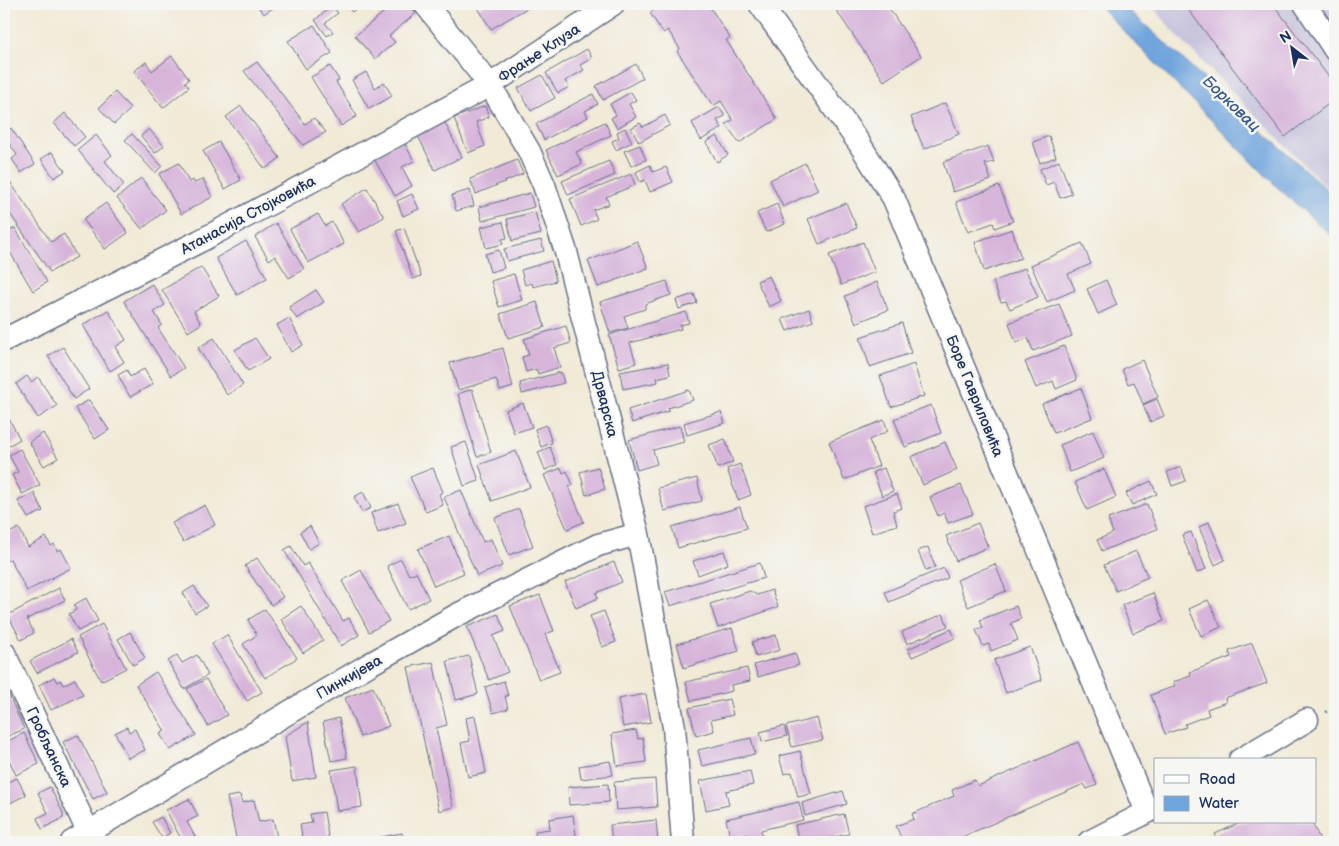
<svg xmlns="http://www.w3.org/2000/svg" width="1339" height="846" viewBox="0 0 1339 846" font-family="'Balsamiq Sans',sans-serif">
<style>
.industrial{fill:#c4c0db}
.water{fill:#70a4dd;stroke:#466a9e}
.building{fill:#d7b5db}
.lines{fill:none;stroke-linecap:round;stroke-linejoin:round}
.minor-casing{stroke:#667088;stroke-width:25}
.path{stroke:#667088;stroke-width:3;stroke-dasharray:1 4;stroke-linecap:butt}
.minor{stroke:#fff;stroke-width:22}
.labels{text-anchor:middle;stroke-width:5;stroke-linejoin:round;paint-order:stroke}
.street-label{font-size:15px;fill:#1b2f5e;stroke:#f6f6f2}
.water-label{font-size:16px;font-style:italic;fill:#39588a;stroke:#f6f6f2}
</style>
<rect width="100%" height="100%" fill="#f6f6f2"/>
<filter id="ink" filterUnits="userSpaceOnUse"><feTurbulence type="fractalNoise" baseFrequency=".02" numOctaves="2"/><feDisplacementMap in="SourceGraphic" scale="10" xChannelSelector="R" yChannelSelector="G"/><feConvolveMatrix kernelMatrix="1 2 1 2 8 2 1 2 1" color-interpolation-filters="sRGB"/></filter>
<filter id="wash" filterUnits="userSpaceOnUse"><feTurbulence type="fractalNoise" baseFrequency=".0096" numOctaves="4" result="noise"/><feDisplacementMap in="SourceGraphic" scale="20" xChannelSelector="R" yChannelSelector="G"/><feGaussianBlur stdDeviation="1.12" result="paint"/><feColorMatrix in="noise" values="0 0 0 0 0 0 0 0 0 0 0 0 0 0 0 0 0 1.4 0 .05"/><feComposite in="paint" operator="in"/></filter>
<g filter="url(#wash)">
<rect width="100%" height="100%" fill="#f1ead7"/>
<path class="industrial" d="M1150,4H1335V196L1181,40Z"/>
<path class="water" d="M1097,4H1122L1335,197V239L1275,185Z"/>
<g id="blocks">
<path class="building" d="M256,4H278L264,14Z
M344,4H361L352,12Z
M394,4H408L416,13L389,36L395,42L375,59L355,36Z
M486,4H534L491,29L478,8Z
M663,4H708L730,38L726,40L777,119L739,143L726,124L733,120L721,101L713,106L677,51L680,49L668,30L663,33L650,13Z
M832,4H886L921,56L884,81Z
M1184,4H1273L1335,85V99L1285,137Z
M332,6L338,13L325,23L333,32L327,36L315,20Z
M314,25L332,53L306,69L288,41Z
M587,49L592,58L580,65L584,70L565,81L569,87L558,93L546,73Z
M172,56L189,79L185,82L189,87L163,108L134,71L146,62L152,71Z
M257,62L305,124L314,118L326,132L303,145L244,71Z
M636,64L643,78L603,100L596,86Z
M330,66L339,80L336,82L357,116L341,126L311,77Z
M366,72L375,88L384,82L392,96L369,109L352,80Z
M542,75L555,98L531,111L518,88Z
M115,92L131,109L114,124L99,108Z
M631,92L636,100L629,104L636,117L617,128L611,118L616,115L610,104Z
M593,94L598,104L585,111L588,117L544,140L536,124Z
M945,103L959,134L924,149L911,117Z
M241,106L280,158L265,169L226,117Z
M485,106L489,117L476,122L485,146L468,153L454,118Z
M719,107L725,116L717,120L722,128L701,140L692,123Z
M65,113L85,137L74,146L54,123Z
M665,115L670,125L639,142L631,128L640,123L643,127Z
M444,121L462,157L435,170L417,134Z
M605,122L611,135L576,152L582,164L558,175L546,150Z
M11,128L35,164L21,173L12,159L17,155L4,135Z
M625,128L632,142L616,150L612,141L619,138L617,132Z
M149,129L164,146L155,153L141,136Z
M132,134L162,166L155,173L125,140Z
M96,135L112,155L105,161L124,185L113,194L78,150Z
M717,136L728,155L717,162L706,142Z
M1049,136L1056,157L1040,163L1033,142Z
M403,140L414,161L402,167L412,186L395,196L373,157Z
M219,142L241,180L225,189L203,151Z
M640,145L646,160L631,166L624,151Z
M988,146L994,162L985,164L991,180L953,192L943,162Z
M52,152L65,171L54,178L41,159Z
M517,160L523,174L476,194L470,179Z
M609,161L615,175L568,195L562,181Z
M1059,161L1072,194L1060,198L1054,182L1046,185L1040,169Z
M179,163L189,182L193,180L195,183L203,179L212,197L181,214L159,174Z
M805,163L818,190L783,207L770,180Z
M650,165L653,172L666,167L673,182L650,192L645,180L640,182L636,172Z
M4,173L51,242L64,234L77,257L50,272L4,205Z
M631,174L635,185L606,197L609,204L593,210L597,219L581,226L570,199Z
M141,178L166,210L142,229L117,198Z
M999,186L1013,221L995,228L993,223L968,232L956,202Z
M367,188L384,217L359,232L341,204Z
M470,190L474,206L456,211L452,195Z
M530,193L534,207L482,221L479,207Z
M412,194L419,209L403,216L397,201Z
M106,203L128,233L105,249L83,219Z
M846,203L857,228L819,244L808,219Z
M777,204L785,224L766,232L757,213Z
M535,212L541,234L512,241L507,219Z
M318,214L325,226L332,222L344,244L308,263L290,229Z
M4,216L10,226L4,230Z
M503,222L507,238L502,239L503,244L486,248L481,227Z
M276,223L304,269L289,278L275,256L269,260L255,237Z
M15,228L47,282L33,291L4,242V234Z
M404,228L421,276L413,279L396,231Z
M1012,229L1021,258L984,271L975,242Z
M541,240L544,251L507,261L504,249Z
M246,241L267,278L237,295L216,258Z
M637,241L648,268L598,287L588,261Z
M863,242L875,272L841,285L829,255Z
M1082,243L1091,264L1068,274L1075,290L1047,302L1031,265Z
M499,250L504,268L490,272L485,254Z
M551,261L556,281L533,287L532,283L525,285L521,270Z
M201,267L219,296L194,311L201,324L188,332L162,290Z
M1025,268L1038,297L1010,309L1006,301L1001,302L993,282Z
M514,274L522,300L499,307L491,281Z
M769,276L781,301L769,307L757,281Z
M1106,280L1117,305L1098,314L1087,289Z
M667,281L671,295L645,304V309L624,316L628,328L610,333L600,302Z
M877,282L888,310L856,323L845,296Z
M152,284L165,305L154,312L162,325L158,328L184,368L171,376L124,301Z
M316,290L324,302L297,319L289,307Z
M694,294L697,303L679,309L676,300Z
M537,302L545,327L508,338L500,314Z
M1059,304L1072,336L1033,351L1028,338L1016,343L1009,323Z
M809,309L813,321L787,331L782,319Z
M108,310L126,340L115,347L124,362L110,371L83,325Z
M686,312L689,323L680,325L681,329L630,343L636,363L619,368L609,335Z
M289,318L303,345L291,352L277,325Z
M902,323L911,353L870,367L860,337Z
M566,326L571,343L554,348L560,367L538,374L536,369L526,372L522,357L529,355L524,339Z
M214,338L243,385L227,395L198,348Z
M255,338L269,359L248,371L235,350Z
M1064,346L1077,380L1056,389L1053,381L1036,388L1025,362Z
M63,347L89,389L74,399L48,356Z
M503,348L513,387L500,391L496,379L458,390L450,363Z
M1142,360L1158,397L1143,404L1134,382L1128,384L1122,369Z
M668,363L670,375L657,378L658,382L623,389L620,372Z
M914,364L924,396L891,407L880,376Z
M144,369L153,384L130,397L118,375L127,370L130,377Z
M561,372L564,383L522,394L520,383Z
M27,376L31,382L38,377L57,406L38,418L16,384Z
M1081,388L1092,418L1054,433L1042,404Z
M472,389L491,452L477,457L458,394Z
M689,390L693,400L668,408L669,411L632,423L628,410Z
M1157,399L1164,416L1150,422L1143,405Z
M89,400L109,430L95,439L75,408Z
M523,403L532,427L514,433L506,410Z
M931,405L941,433L905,447L894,419Z
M4,410L20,439L5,448L4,446Z
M721,412L725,423L687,435L684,423Z
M884,420L888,431L869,440L879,466L844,480L829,442Z
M546,425L552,443L541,447L535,429Z
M680,426L684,442L653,450L657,464L637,470L629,440Z
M1093,431L1104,458L1070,472L1060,445Z
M43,433L58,458L44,466L29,442Z
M725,439L733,462L718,468L709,445Z
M466,442L479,481L464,486L451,447Z
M945,442L957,470L923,485L911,457Z
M550,447L557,465L545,470L538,452Z
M20,449L40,485L22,494L12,475L18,472L9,455Z
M516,451L530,487L492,501L479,465Z
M740,464L751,495L738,500L727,469Z
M598,467L605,489L586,495L580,472Z
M1181,467L1186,481L1172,486L1167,472Z
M433,468L443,492L439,494L443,505L426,512L410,477Z
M561,468L563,473L567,471L573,485L569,487L584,522L567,529L544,475Z
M884,468L893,491L882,496L873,472Z
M1104,469L1116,497L1087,510L1075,482Z
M697,478L702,501L664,511L658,488Z
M1151,481L1157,494L1132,505L1126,493Z
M961,485L973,514L948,523L944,513L938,516L930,497Z
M461,490L483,542L491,539L502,566L477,576L444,497Z
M363,492L371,508L362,512L354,497Z
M34,493L43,511L28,518L18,501Z
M897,494L902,508L893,511L897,525L872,533L863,506Z
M398,503L406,523L378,533L371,513Z
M1147,504L1157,529L1102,551L1097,540L1113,533L1108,519Z
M205,505L215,525L183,542L172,523Z
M740,507L747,528L678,548L672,527Z
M519,509L533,546L509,555L495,518Z
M1209,522L1225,560L1215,565L1199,527Z
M978,523L988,547L956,561L946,536Z
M310,526L319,543L309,549L300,532Z
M19,528L28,547L46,537L51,546L54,544L57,551L61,549L71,568L27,591L10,559L4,562V536Z
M1191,532L1206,569L1197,573L1182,535Z
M449,536L464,573L434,586L418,549Z
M291,546L303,566L308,563L343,621L349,618L359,635L341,646L284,550Z
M928,547L935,567L926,571L918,551Z
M724,551L728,564L698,575L693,561Z
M1136,551L1148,577L1116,591L1104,565Z
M257,558L283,597L271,605L245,566Z
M401,559L409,575L416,572L429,599L408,609L387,566Z
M614,562L622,582L596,593L598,598L576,608L565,582Z
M760,563L764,578L670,606L665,592Z
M995,564L1006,591L968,607L957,580Z
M944,568L948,578L889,602L885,592Z
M361,570L389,621L369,632L342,581Z
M194,586L207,606L195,613L183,593Z
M59,588L65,600L27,619L34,633L21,640L8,615Z
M772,590L778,607L718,628L710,604L750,591L757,595Z
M1153,593L1164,621L1133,633L1122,605Z
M540,595L554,631L545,634L560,672L539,680L510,606Z
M86,598L98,621L78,631L69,614L76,610L74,605Z
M1208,600L1221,627L1201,636L1189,609Z
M301,606L323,640L303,653L281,619Z
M1016,606L1021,619L1011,623L1018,640L991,651L989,644L983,646L976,630L983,628L980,620Z
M265,609L297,658L265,678L243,644L257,635L248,620Z
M604,611L616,642L602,647L590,616Z
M498,614L505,631L493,636L508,672L489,680L467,627Z
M943,614L948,626L907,644L902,632Z
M102,624L126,668L101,681L78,637Z
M732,628L739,651L684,668L677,644Z
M951,629L955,638L912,657L908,649Z
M130,632L145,658L133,665L118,639Z
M227,635L262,692L247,701L212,644Z
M776,635L780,650L756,657L752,642Z
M71,639L78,652L37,673L30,661Z
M1252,643L1267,683L1225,698L1226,702L1207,709L1209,715L1185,724L1186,727L1165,734L1151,695L1175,686L1173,682L1191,676L1190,672L1231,657L1229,651Z
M1030,647L1042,680L1006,693L994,660Z
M795,653L799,665L758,677L754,665Z
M177,655L182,663L197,655L208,675L184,689L168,661Z
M469,656L478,694L456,700L447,661Z
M433,662L447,725L436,728L453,807L439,811L408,667Z
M747,668L750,681L731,685L732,691L691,701L686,682Z
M156,672L196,735L170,750L160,734L165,731L136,685Z
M54,677L57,682L60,680L63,685L75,679L83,695L51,710L39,685Z
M206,679L227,715L208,726L187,689Z
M504,681L508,696H505L508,709L493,713L485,687Z
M373,687L389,726L360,737L345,698Z
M8,693L24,729L4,738V695Z
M646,694L651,722L623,727L618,699Z
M729,699L733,715L711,720L714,731L696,736L689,708Z
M475,716L486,773L468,777L461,743L470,741L466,718Z
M339,718L347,758L331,761L323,722Z
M817,718L823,740L792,747L786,726Z
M308,722L316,777L292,781L285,736Z
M784,726L787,736L762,742L760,732Z
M127,727L129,732L135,729L145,750L128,758L115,733Z
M636,730L638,739L643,738L646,762L617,766L612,734Z
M24,733L39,764L16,775L4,749V743Z
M78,735L107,792L93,799L63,742Z
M751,738L755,754L702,766L698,750Z
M1078,742L1097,785L1087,789L1084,784L950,842H903L896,826L914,819L912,814L954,796L952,790L975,780L978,786Z
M800,751L811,794L798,797L792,772L784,774L779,756Z
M610,761L613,775L581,779L579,766Z
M357,766L362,807L337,811L331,770Z
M750,771L753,785L726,791L729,805L706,810L700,781Z
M4,772L8,782L17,778L26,795L4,806Z
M655,779L657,807L616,810L614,782Z
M608,784L609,802L569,805L568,787Z
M50,787L63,813V818L42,829L37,818L48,813L38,793Z
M843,791L847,804L805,816L802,803Z
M240,795L242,803L254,800L259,822L273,819L278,842H237L227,797Z
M189,799L198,816L187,822L198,842H175L181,839L166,810Z
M799,802L803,820L761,830L764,842H749L747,834L730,838L726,819Z
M324,812L329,842H303L300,825L312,823L310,814Z
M844,814L849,834L810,842H799L795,825Z
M573,815L577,842H529L536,840L535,831L550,829L549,819Z
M161,817L170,833L162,838L152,822Z
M656,820L658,842H612L610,825Z
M1242,822H1312L1321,842H1207L1217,838L1215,834Z
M402,833L404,842H377L376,838Z
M369,837L370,842H347V841Z"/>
</g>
</g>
<g filter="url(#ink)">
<use href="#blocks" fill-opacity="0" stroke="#667088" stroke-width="1"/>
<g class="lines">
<g class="minor-casing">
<path id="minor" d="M425,4L490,85L529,151L544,185L566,252L638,534L674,727L683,842
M760,4L859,143L894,199L1147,812
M1305,4L1335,50
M4,340L200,241L490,85L613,4
M4,653L93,842
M1240,760L1307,720
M72,842L370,664L457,615L598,545L638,534
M1089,842L1155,808"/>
</g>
<path class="path" d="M1326,712L1335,707"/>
<use href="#minor" class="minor"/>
</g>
</g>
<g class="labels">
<g class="street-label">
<text transform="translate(539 53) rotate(-33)" y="5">Фрање Клуза</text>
<text transform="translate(248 215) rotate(-28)" y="5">Атанасија Стојковића</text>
<text transform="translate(975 396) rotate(68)" y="5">Боре Гавриловића</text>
<text transform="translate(605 404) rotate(76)" y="5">Дрварска</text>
<text transform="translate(349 677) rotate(-30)" y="5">Пинкијева</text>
<text transform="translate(49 747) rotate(65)" y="5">Гробљанска</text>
</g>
<g class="water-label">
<text transform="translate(1232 103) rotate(44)" y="6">Борковац</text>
</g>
</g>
<rect width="1339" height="846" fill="none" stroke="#f6f6f2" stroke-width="20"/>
<rect x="1154" y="758" width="162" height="65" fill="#f6f6f2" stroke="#9ea6b7"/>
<rect x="1164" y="775" width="25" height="8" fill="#ffffff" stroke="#9ea6b7"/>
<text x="1199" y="784" font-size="15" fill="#1b2f5e">Road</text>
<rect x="1164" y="796" width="25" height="15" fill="#70a4dd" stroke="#9ea6b7"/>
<text x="1199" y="808" font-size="15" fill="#1b2f5e">Water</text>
<g transform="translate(1292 48) rotate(329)" stroke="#f6f6f2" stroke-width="4" paint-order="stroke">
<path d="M0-4L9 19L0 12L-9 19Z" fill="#1b2f5e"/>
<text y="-8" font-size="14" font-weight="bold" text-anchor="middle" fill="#1b2f5e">N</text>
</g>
</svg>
